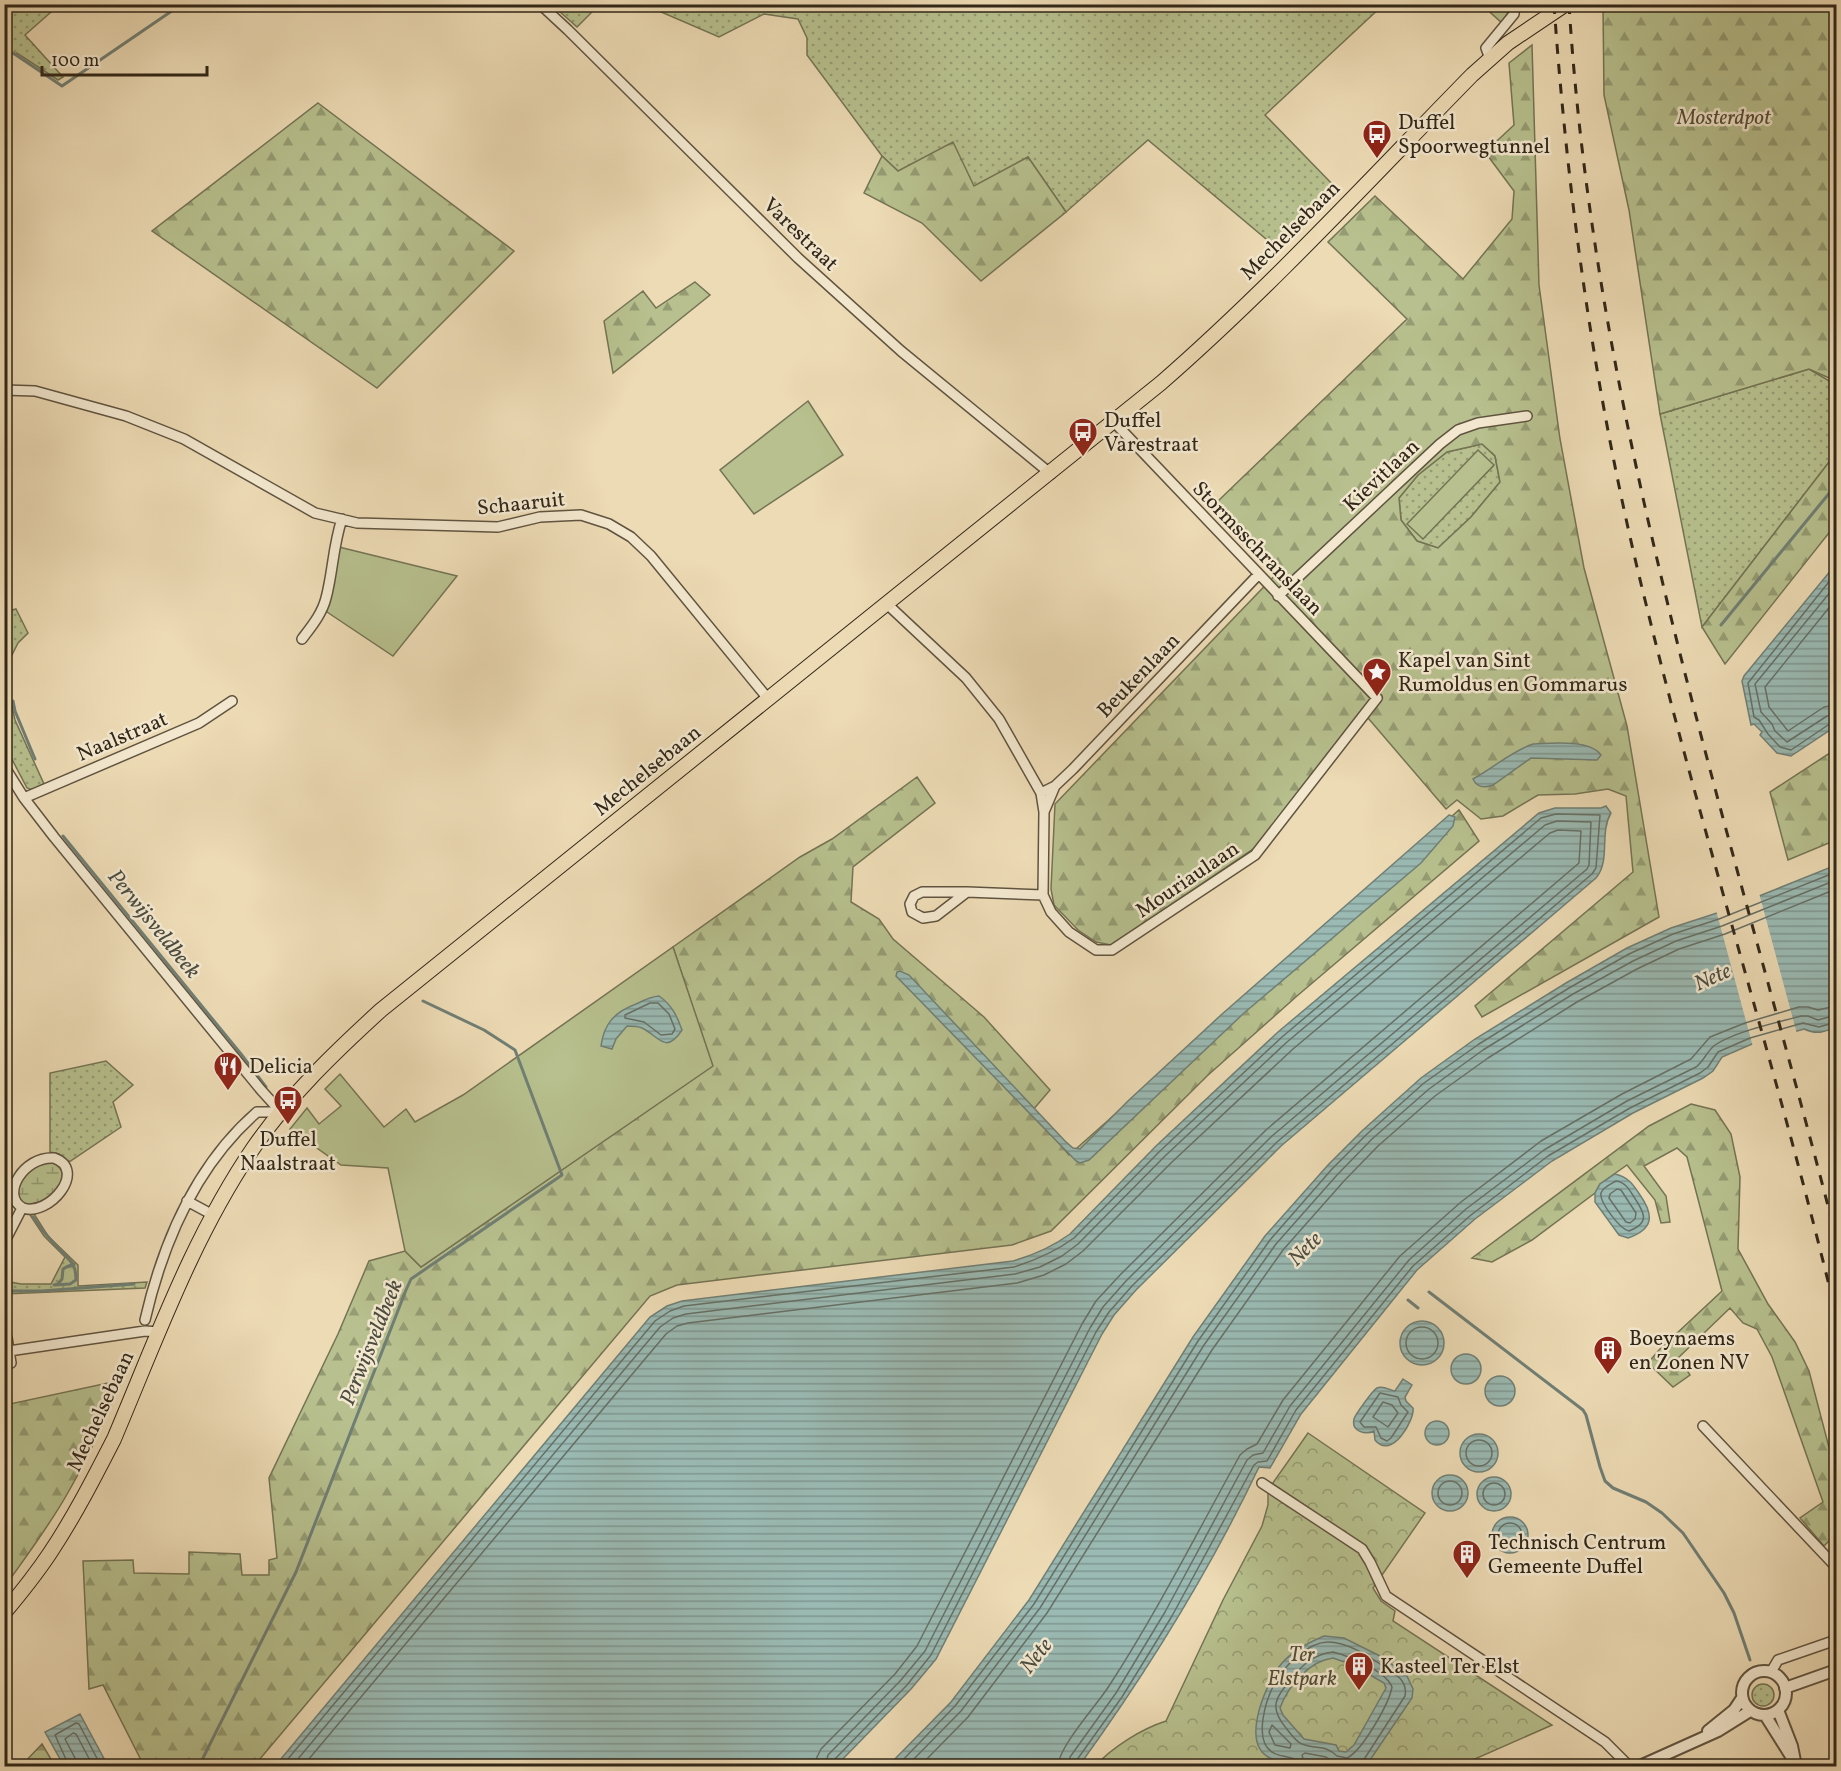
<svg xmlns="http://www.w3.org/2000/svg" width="1841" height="1771" viewBox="0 0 1841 1771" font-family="Vollkorn,serif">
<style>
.grass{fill:url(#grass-dots);stroke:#747454;stroke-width:1.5;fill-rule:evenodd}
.forest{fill:url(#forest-firs);stroke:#747454;stroke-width:1.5;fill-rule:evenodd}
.wetland{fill:url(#wetland-marsh);stroke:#747454;stroke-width:1.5}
.park{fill:url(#park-crowns);stroke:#747454;stroke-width:1.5}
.garden{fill:#b7c08e;stroke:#747454;stroke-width:1.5}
.water{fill:url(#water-rules);stroke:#707f75;stroke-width:1.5;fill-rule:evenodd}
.pier{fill:#eddbb5}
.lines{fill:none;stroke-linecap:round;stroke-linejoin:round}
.shore{stroke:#667066;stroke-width:1.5}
.stream{stroke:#707f75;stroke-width:3}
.minor-casing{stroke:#605440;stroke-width:12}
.tertiary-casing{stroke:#605440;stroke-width:14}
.primary-casing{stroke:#312719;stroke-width:16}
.minor{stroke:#f3e8cf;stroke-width:9}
.tertiary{stroke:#f3e8cf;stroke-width:10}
.primary{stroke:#eddbb5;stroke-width:14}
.rail{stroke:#312719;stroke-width:3;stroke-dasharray:10 10;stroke-linecap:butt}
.labels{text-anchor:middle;stroke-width:5;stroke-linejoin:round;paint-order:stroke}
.park-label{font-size:21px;font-style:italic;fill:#524d36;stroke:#f3e8cf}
.poi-label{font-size:21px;fill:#312719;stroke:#f3e8cf;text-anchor:start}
.street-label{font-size:21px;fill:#312719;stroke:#f3e8cf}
.water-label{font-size:22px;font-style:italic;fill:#4b4c40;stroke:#f3e8cf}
</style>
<defs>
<pattern id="grass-dots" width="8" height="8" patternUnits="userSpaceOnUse" patternTransform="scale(1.5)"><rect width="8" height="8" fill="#b7c08e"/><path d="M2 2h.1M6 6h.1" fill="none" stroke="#959c73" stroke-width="1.8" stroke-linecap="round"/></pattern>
<pattern id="forest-firs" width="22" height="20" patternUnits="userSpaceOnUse" patternTransform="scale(1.5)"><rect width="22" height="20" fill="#b7c08e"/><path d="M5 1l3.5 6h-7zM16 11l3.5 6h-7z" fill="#959c73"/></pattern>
<pattern id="wetland-marsh" width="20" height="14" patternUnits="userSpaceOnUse" patternTransform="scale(1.5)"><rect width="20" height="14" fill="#b7c08e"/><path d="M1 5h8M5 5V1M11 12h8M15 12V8" fill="none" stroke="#959c73"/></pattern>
<pattern id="park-crowns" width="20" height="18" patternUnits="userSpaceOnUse" patternTransform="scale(1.5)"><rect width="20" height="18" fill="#b7c08e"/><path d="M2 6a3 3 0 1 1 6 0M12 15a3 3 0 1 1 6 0" fill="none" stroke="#959c73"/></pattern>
<pattern id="water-rules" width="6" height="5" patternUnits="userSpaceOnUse" patternTransform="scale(1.5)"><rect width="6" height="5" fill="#9abab3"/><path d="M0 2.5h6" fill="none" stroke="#7e9791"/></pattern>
</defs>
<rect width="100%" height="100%" fill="#eddbb5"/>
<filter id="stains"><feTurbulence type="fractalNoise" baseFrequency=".00333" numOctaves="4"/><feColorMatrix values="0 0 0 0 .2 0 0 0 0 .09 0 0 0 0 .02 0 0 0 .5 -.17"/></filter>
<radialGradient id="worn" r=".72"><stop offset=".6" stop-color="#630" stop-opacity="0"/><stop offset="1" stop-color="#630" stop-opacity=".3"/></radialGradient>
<path class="grass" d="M5,4L59,5L25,35L63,77L58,80L17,53L5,57Z
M564,5V4L599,5L577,27L559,11Z
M645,5H1383L1265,115L1337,189L1278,249L1148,140L1066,212L1028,157L974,187L898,171L882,156L807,55V38L798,19L764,14L719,37Z
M1809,369L1836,385V453L1702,627L1660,414Z
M1482,444L1495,456L1500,482L1471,517L1438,548L1417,541L1401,520L1399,498L1418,475L1447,452ZM1478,451L1493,466L1422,539Z
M16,609L28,633L18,643L10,659L9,692L15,720L44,784L33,790L27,788L5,746V612Z
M106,1061L133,1085L113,1102L121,1127L69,1162L59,1154L50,1152V1073Z
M34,1214L48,1236L78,1265V1286L147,1282L145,1288L5,1294L4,1281L21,1284H51L65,1257L44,1236L30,1215Z
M1752 1695a11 11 0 1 1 22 0a11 11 0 1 1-22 0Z"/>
<path class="forest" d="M1482,5H1512L1502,23Z
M1603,5H1836V381L1809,369L1660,414L1629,210L1604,95Z
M1532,45L1539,285L1560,439L1584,568L1627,726L1659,917L1482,1017L1475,1006L1633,872L1626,796L1608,789L1575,794L1538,795L1503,816L1481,819L1457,800L1446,809L1362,711L1256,847L1111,945L1096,942L1078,930L1054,905L1051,889L1055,804L1282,568L1217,502L1407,319L1328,242L1375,196L1463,279L1512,219L1514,191L1485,152L1514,125L1509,63ZM1482,444L1495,456L1500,482L1471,517L1438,548L1417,541L1401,520L1399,498L1418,475L1447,452Z
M318,103L514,251L377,388L152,231Z
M953,142L974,186L1028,157L1066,212L981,281L922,223L864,193L882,156L898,171Z
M695,282L710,295L613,373L604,321L643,291L656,308Z
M1836,453V524L1725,664L1702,627Z
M1836,749V840L1788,860L1770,792Z
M917,777L935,803L853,867L851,902L879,919L893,939L984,1017L1050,1090L1032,1111L1069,1155L1459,810L1479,841L1297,996L1207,1076L1051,1231L1012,1245L677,1285L650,1296L254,1766H144L103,1685L89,1689L83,1561L133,1560L134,1573L189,1574V1552L240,1554L242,1575H269V1560L277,1558L269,1478L338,1334L369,1261L405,1251L421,1267L712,1066L673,947L800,857L832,839Z
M1691,1104L1715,1110L1731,1134L1740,1177L1738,1249L1768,1304L1795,1342L1809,1371L1836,1474V1548L1830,1540L1824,1546L1800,1518L1823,1502L1772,1357L1757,1329L1743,1323L1730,1308L1679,1357L1690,1375L1673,1387L1648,1363L1659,1350L1722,1291L1687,1157L1677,1148L1644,1166L1666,1196L1670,1222L1661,1223L1655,1200L1627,1165L1600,1184L1595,1193L1532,1240L1492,1262L1472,1258L1649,1126Z
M122,1380C106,1417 90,1454 70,1489C52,1522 30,1551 8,1582L4,1572L5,1405Z
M42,1744L55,1766H21Z"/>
<path class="wetland" d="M51,1162C81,1174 46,1208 23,1204L17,1198V1180L34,1165Z
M67,1257C74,1265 76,1269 76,1280L70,1284L54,1285L58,1284L62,1279L63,1269L73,1265Z"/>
<path class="park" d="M1308,1433L1425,1513L1373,1588L1381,1601L1395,1611L1393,1621L1552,1725L1459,1766H1095C1113,1747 1141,1729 1166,1721L1223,1600L1262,1526L1268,1505V1490Z"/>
<path class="garden" d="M808,401L843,455L754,514L720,470Z
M1478,450L1494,465L1423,539L1407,524Z
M339,547L457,576L393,656L324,610Z
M673,947L713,1066L421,1267L405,1251L388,1168L341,1165L290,1129L307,1108L319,1124L341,1106L325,1089L340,1074L384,1127L406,1109L415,1122L463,1095Z"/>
<path class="water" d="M1836,564V726L1791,756L1777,753L1760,735L1762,732L1754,724L1751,725L1742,681L1744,676Z
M1533,744C1551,743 1590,739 1601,755L1597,760L1531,758L1493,785C1485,788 1477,788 1473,779C1495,767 1510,752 1533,744Z
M1606,806L1611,813C1599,833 1611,860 1596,878L1281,1146L1136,1290L1114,1315L1102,1334L936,1659L911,1689L836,1766H275L650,1317L667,1306L682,1301L1013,1261C1034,1255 1052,1247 1070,1234L1156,1146L1278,1032L1539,813L1555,808H1601Z
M1449,815L1455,817L1453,826L1421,863L1244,1013L1089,1160L1080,1163L1076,1161L896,976L897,972L900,971L909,975L1065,1141L1073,1148L1080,1149L1129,1100L1221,1015Z
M1836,865V1027C1824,1032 1817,1035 1804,1029L1752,1044L1722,1057L1713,1071L1703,1078L1633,1113L1552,1161L1475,1219L1417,1270L1301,1414L1270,1468L1259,1467C1209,1572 1147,1672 1079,1766H888L951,1702L1029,1600L1193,1337L1265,1236L1328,1165L1363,1130L1421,1078L1475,1039L1566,983L1627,948L1671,928L1717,913Z
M659,996C672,1005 677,1016 682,1030C665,1056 658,1035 642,1028C638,1026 631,1026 627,1026L616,1039L612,1049L601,1046C604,1023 615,1012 636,1004C645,1000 649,997 659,996Z
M1615,1174C1628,1177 1633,1184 1640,1195C1654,1215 1654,1229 1628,1238L1619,1235L1595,1202V1193L1600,1184Z
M1400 1343a22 22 0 1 1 44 0a22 22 0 1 1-44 0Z
M1451 1369a15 15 0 1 1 30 0a15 15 0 1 1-30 0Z
M1485 1391a15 15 0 1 1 30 0a15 15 0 1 1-30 0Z
M1403,1379L1412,1385L1405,1397L1406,1401L1413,1408C1415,1419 1392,1461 1375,1440L1374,1431C1366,1435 1351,1432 1354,1419C1355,1415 1373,1390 1377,1388C1383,1385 1389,1390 1395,1391Z
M1425 1433a12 12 0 1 1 24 0a12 12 0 1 1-24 0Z
M1460 1453a19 19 0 1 1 38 0a19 19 0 1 1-38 0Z
M1432 1493a18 18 0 1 1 36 0a18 18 0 1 1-36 0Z
M1477 1494a17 17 0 1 1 34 0a17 17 0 1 1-34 0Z
M1492 1535a18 18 0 1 1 36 0a18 18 0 1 1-36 0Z
M1324,1636L1344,1638L1378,1655L1406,1674L1413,1689L1412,1698L1366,1766C1336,1767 1298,1771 1270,1758C1239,1743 1267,1681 1282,1663C1294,1650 1308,1643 1324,1636ZM1333,1658L1353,1665L1384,1683L1386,1688L1354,1745L1346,1752L1339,1751L1336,1745L1304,1739L1283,1715L1280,1708C1288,1686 1309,1661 1333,1658Z
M80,1714L108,1766H64L45,1732Z"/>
<path class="pier" d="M1759,893L1797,1034L1753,1047L1716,910Z"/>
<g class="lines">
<path class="shore" d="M1836,573L1748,683L1754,717L1759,720L1768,734L1780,747L1791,750L1831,723L1836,722
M1836,585L1755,684L1761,712L1772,724L1775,731L1787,742L1827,716L1836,714
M1836,599L1765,687L1769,707L1788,731L1824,707L1836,705
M650,1003H658L669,1014L675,1029L672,1034L661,1035L644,1022L625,1018V1015Z
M1616,1181C1625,1182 1629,1189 1634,1197C1644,1212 1651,1223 1629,1231C1620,1229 1599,1202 1601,1193C1603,1187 1611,1184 1616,1181Z
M1617,1189L1621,1190L1636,1213L1635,1219L1630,1223L1626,1222L1609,1198L1610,1194Z
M1406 1343a16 16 0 1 1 32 0a16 16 0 1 1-32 0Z
M1380,1393L1398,1397L1401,1405L1408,1412L1391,1438L1387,1441L1381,1438L1376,1427H1364L1360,1422Z
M1383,1402L1392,1405L1398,1413L1388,1427L1373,1417Z
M1466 1453a13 13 0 1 1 26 0a13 13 0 1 1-26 0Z
M1438 1493a12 12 0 1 1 24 0a12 12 0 1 1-24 0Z
M1483 1494a11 11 0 1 1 22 0a11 11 0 1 1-22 0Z
M1498 1535a12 12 0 1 1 24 0a12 12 0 1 1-24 0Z
M1333,1652C1349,1656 1386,1671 1392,1687C1389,1704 1362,1751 1347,1758L1337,1756C1325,1744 1317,1750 1302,1744C1296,1742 1290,1733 1286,1728C1269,1707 1275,1699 1291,1679C1302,1665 1314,1654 1333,1652Z
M1272,1725L1291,1744L1290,1748L1275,1745L1269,1732Z
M69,1766L55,1735L76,1723L79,1724L101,1766
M77,1766L75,1758L65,1739L73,1733L76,1734L93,1766
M282,1766L655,1321L670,1311L684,1306L1014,1267C1036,1260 1055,1252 1074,1238L1160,1151L1282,1037L1541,818L1556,814L1600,815L1596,868L1592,874L1277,1142L1132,1286L1109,1312L1096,1332L931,1655L907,1685L834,1760L832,1766
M292,1766L660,1327L673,1318L686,1314L1015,1274L1040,1267L1062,1256L1078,1244L1165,1156L1287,1042L1545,825L1557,821L1591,822L1589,865L1587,869L1272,1136L1126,1281L1103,1307L1090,1328L925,1651L901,1680L828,1755L825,1766
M303,1766L666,1334L677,1326L688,1323L1017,1283L1044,1275L1066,1264L1083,1251L1172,1162L1293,1049L1550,833L1558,830L1581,831L1579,863L1266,1130L1120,1275L1096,1301L1082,1324L917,1646L895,1674L821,1749L817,1757L815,1766
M897,1766L955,1706L1034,1604L1198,1341L1270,1240L1332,1169L1367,1134L1424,1083L1479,1044L1569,988L1629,954L1673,934L1719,919L1836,872
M907,1766L961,1711L1040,1608L1204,1345L1276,1244L1337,1175L1372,1139L1429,1089L1483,1050L1573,994L1633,961L1676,941L1722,926L1836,880
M920,1766L968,1717L1047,1613L1212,1350L1283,1250L1344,1181L1378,1146L1435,1096L1488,1058L1577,1002L1637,969L1679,949L1725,934L1836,889
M1058,1766C1059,1746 1097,1705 1109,1686C1157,1612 1197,1533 1240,1455L1247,1449L1257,1444L1283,1400L1400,1256L1461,1202L1541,1141L1622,1094L1691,1059L1710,1037L1745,1023L1799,1007H1808L1818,1010L1836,1006
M1067,1766L1070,1757L1116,1693L1165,1612L1247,1460L1253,1455L1263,1453L1290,1406L1409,1260L1466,1209L1544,1150L1627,1101L1696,1067C1704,1061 1707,1051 1715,1045C1736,1031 1776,1023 1801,1016H1808L1818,1020L1836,1015
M1075,1766L1076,1761L1122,1697L1172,1616L1254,1465L1258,1462L1267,1461L1296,1410L1413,1266L1471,1215L1548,1156L1630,1108L1700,1073L1708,1067L1718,1052L1750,1038L1803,1023L1819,1027L1836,1022
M1297,1766L1294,1759C1287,1756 1277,1756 1272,1752C1253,1740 1266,1699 1275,1683C1284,1666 1308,1642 1328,1642C1347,1642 1367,1655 1383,1666C1394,1673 1408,1680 1405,1696L1363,1761L1362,1766
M1305,1766L1302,1755L1305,1753L1326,1757L1336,1764H1352L1354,1766"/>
<path class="stream" d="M4,58L13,53L62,86L182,4
M1721,625L1836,485
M13,701L15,711L35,759
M63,836L241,1054L266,1087
M33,1217C45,1236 60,1249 74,1265C70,1265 67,1266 63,1269L62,1279L58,1284L54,1285L70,1284L76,1280C76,1269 74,1265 67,1257
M4,1291H42L134,1284
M1429,1292L1583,1410L1586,1415L1600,1467L1605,1481L1613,1488L1646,1502L1662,1513L1683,1533L1724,1593L1734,1613L1750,1660
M1408,1300L1418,1308
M199,1766L296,1572L406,1290L411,1279L562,1175L515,1050L484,1030L423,1001"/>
<g class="minor-casing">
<path id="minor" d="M540,4L568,30L798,258L901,351L1051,474
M1490,59L1486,48L1514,14L1515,4
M4,390L35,391L126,416L184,439L315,513L357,523L498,527L540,517L581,515L609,524L631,537L651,556L769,700
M1278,596L1440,444L1458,430L1478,423L1527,416
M887,604L966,678L999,719L1041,793L1044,812L1043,895
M302,639C311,627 322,614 326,598C333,572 333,545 342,519
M4,766L24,798L54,837L261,1090L281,1112
M1041,793L1055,786L1073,769L1258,575
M24,798L199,723L232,701
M1044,812L1055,786
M967,892H922L914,896L910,904L912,912L923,918L936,916L967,892L1043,895L1051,912L1069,932L1096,950H1112L1255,855L1377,698L1114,422
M54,1158C88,1170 49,1217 23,1208C0,1196 23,1156 54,1158Z
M187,1201L213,1215
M4,1243L22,1208
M145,1320C163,1242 195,1166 257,1112H281
M4,1339L7,1338L11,1363L4,1364
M9,1351L145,1331L159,1332
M1703,1426L1836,1567
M1262,1483L1362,1549L1370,1562L1386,1596L1605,1742L1629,1766
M1771,1672L1778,1660L1836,1640"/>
</g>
<g class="tertiary-casing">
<path id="tertiary" d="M1742 1693a22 22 0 1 1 44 0a22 22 0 1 1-44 0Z
M1785,1688L1836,1670
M1778,1710L1792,1746L1796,1766
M1765,1715L1792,1758
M1708,1731L1734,1710L1742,1698
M1640,1766L1718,1731L1750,1711"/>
</g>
<g class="primary-casing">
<path id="primary" d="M4,1613C20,1594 36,1574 50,1553C74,1517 94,1478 114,1439C156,1340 193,1236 254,1147C290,1095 335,1052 381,1010L1161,383C1271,287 1370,179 1472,75L1508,43L1566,4"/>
</g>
<use href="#minor" class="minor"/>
<use href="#tertiary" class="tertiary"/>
<use href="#primary" class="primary"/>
<path class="rail" d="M1554,4C1568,206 1597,408 1646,604C1704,842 1779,1076 1836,1314
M1569,4C1595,427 1732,830 1836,1237"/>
</g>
<defs>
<g id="bus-pin" transform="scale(1.5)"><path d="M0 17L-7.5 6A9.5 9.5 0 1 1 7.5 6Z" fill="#8f2418" stroke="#f3e8cf"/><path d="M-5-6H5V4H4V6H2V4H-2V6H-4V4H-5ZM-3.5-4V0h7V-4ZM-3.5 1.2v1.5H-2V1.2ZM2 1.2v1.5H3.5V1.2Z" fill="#fff"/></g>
<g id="sight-pin" transform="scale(1.5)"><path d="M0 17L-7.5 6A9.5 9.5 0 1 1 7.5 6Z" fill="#8f2418" stroke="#f3e8cf"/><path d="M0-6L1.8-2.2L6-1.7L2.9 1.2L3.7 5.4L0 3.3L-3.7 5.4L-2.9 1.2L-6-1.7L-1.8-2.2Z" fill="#fff"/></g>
<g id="restaurant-pin" transform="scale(1.5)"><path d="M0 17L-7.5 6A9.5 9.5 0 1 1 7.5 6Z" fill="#8f2418" stroke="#f3e8cf"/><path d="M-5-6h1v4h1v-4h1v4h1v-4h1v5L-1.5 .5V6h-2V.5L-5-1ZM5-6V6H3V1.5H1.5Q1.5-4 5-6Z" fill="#fff"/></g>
<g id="building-pin" transform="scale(1.5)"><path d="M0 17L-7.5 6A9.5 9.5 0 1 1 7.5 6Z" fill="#8f2418" stroke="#f3e8cf"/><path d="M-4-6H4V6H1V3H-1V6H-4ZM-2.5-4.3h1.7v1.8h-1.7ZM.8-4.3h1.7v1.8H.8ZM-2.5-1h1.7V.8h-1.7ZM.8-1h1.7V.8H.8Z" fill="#fff"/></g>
</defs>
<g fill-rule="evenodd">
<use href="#bus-pin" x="1377" y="134"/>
<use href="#bus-pin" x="1083" y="432"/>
<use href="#sight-pin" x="1377" y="672"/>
<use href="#restaurant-pin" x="228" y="1066"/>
<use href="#bus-pin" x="288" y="1100"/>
<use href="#building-pin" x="1608" y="1350"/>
<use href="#building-pin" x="1467" y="1554"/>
<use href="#building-pin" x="1359" y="1666"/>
</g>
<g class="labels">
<g class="park-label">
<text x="1724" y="124">Mosterdpot</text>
<text x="1302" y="1661">Ter<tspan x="1302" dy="24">Elstpark</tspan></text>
</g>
<g class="poi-label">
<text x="1398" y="129">Duffel<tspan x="1398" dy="24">Spoorwegtunnel</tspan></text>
<text x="1104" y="427">Duffel<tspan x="1104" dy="24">Varestraat</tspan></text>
<text x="1398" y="667">Kapel van Sint<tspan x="1398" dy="24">Rumoldus en Gommarus</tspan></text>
<text x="249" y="1073">Delicia</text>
<text x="288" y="1146" text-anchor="middle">Duffel<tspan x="288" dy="24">Naalstraat</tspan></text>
<text x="1629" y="1345">Boeynaems<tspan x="1629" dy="24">en Zonen NV</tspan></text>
<text x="1488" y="1549">Technisch Centrum<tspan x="1488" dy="24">Gemeente Duffel</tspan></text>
<text x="1380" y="1673">Kasteel Ter Elst</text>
</g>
<g class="street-label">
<text transform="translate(1290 230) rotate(-45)" y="7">Mechelsebaan</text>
<text transform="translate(801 234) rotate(44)" y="7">Varestraat</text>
<text transform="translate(1381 475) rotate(-43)" y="7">Kievitlaan</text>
<text transform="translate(521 503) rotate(-6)" y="7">Schaaruit</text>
<text transform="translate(1258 548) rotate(46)" y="7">Stormsschranslaan</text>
<text transform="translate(1138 675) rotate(-46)" y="7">Beukenlaan</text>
<text transform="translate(122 736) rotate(-23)" y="7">Naalstraat</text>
<text transform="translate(647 770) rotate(-39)" y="7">Mechelsebaan</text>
<text transform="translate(1187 879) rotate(-34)" y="7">Mouriaulaan</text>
<text transform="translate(100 1411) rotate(-65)" y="7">Mechelsebaan</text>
</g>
<g class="water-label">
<text transform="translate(155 923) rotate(51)" y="8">Perwijsveldbeek</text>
<text transform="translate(1712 976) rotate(-24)" y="8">Nete</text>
<text transform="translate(1304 1248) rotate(-45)" y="8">Nete</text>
<text transform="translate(370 1342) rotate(-68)" y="8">Perwijsveldbeek</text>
<text transform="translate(1035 1655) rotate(-52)" y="8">Nete</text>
</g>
</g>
<rect width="1841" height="1771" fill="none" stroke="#eddbb5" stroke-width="24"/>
<rect x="6" y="6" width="1829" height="1759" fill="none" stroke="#312719" stroke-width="3"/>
<rect x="12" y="12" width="1817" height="1747" fill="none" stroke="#312719" stroke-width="1.5"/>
<path d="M42 66v9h165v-9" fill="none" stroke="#312719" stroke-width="3"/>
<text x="51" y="66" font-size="18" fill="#312719" stroke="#f3e8cf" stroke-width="4.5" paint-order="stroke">100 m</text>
<rect width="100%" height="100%" filter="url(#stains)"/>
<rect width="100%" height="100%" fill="url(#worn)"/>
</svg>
